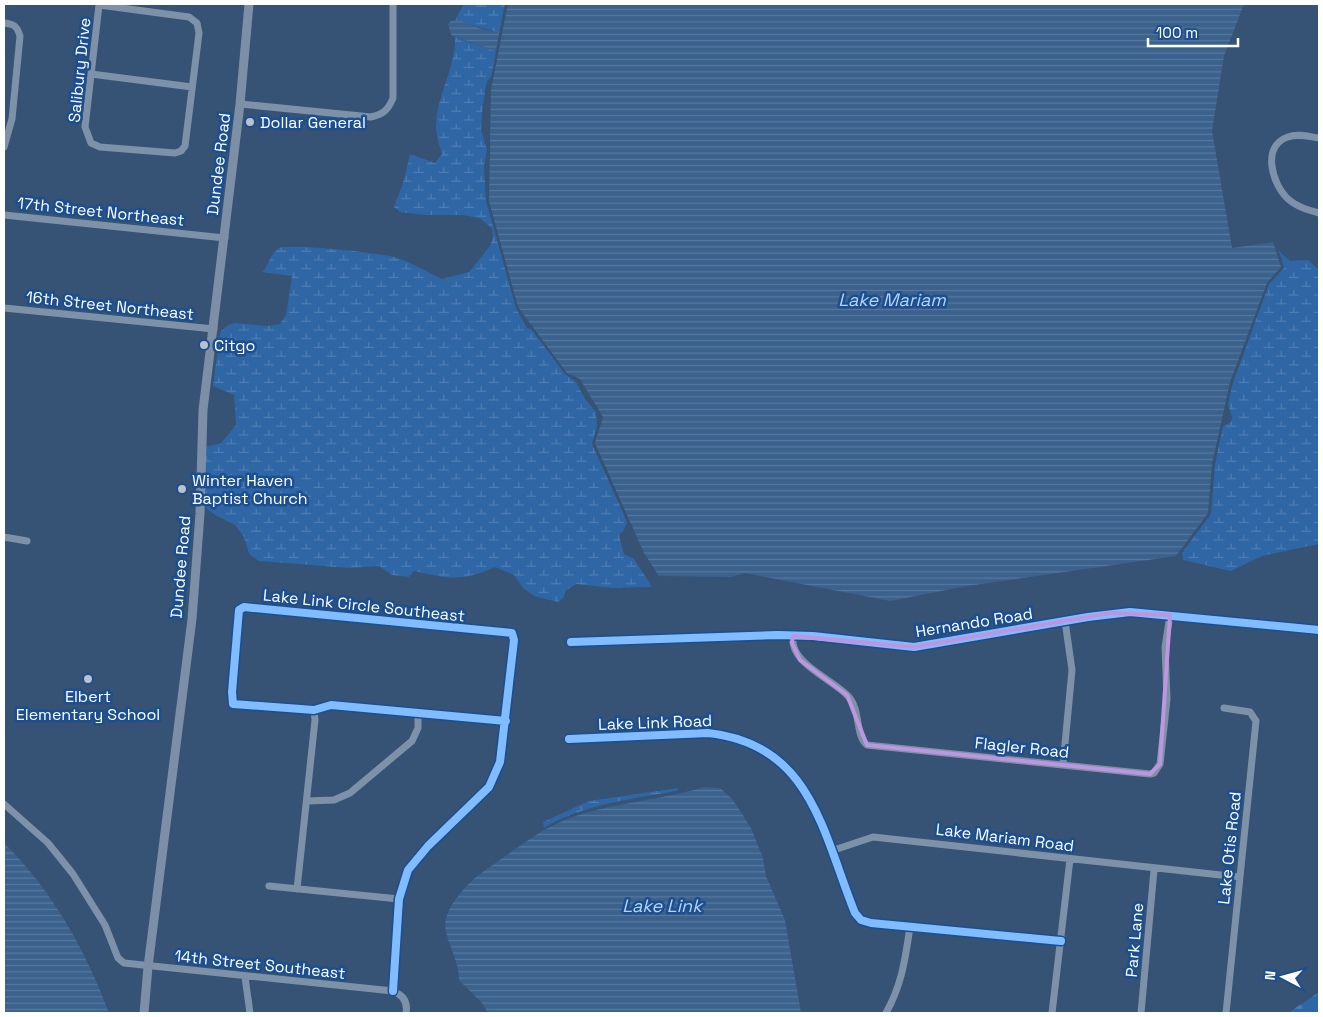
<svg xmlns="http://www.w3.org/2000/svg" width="1323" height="1017" viewBox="0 0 1323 1017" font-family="'Space Grotesk',sans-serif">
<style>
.forest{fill:url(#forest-firs)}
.wetland{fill:url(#wetland-marsh)}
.water{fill:url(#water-rules)}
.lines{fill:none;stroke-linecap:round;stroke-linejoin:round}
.minor{stroke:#7d92a8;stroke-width:7}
.major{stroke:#7d8ea7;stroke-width:9}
.cycleway-casing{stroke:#1b4f8f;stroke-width:11}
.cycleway{stroke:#80bcff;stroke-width:8}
.marked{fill:none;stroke:#bd96df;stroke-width:4;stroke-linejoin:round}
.poi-dot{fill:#b9c2ce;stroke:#1b4f8f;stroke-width:2}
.labels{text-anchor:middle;stroke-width:5;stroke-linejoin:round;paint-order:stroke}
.street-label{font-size:16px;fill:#fff;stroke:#1b4f8f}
.poi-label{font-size:16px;fill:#fff;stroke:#1b4f8f;text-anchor:start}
.water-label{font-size:18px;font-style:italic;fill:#b5d3f5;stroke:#1b4f8f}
</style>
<defs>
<pattern id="forest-firs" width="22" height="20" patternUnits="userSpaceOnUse" patternTransform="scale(1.25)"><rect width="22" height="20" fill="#2f66a5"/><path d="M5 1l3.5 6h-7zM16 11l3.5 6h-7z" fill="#4e7db2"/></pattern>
<pattern id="wetland-marsh" width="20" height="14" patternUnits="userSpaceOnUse" patternTransform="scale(1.25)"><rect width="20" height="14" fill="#2f66a5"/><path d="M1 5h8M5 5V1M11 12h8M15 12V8" fill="none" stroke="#4e7db2"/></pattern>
<pattern id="water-rules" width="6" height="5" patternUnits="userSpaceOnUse" patternTransform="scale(1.25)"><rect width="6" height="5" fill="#3b618d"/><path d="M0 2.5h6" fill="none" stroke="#58799e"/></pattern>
</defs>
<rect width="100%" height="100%" fill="#365274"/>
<path class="forest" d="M1319,992V1013H1288Z"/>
<path class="wetland" d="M464,4H505L499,33L455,20Z
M455,37L496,51L491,77L487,81L485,91L482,112L481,129L487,150L484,166L486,201L516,308L527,328L531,329L565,374L576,382L585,399L596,412L597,426L592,444L627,522L624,530L619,535L624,554L634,559L652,587L612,588L576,584L565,591L564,597L558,602L534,596L523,588L514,575L495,567C460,582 450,579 414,571L409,577L392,575L379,566L349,568L259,561L249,554L244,537L235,525L215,515L204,506L205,447L221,443L236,425L234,395L213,386L220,332L228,325L235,323L267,326L280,324L286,315L292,276L262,272C270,265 269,254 279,248C289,243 385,253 397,258C413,263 427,272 442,279L469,272L490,246L493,237L492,229L481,219L464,215H425L400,212L394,207L403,183L410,154L435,163L442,154C440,146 436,136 436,127C436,96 456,68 455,37Z
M1279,251L1290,261L1308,260L1319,270V544L1262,556L1231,571L1183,560L1182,553L1211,514L1215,464L1223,426L1231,422L1232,417L1228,405L1233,383L1269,284L1284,268Z
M678,788L677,791C636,798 580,805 544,828L543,822L589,801Z"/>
<path class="water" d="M508,4H1244L1224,56L1212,131L1232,248L1273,242L1281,267L1267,283L1230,382L1212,464L1208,513L1176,556L967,586L890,601L745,573L731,577L659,576L644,553L595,443L603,417L580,379L567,373L518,307L489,201L491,90Z
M451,21H461L482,29L499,33L496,51L451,35L448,24Z
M704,787L720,788L733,800L751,828L763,858L766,876L785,920L801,1013H488L482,1003L459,980C459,963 450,948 446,932C441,911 463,889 477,876C500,861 532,835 556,824C603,802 656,802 704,787Z
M4,843C52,890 86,951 109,1013H4Z"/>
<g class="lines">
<path class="minor" d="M99,5L189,17L197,23L199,33L185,146L181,151L175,153L100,147L91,143L85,127L99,5V4
M4,23C14,24 17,26 20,36L12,119L4,147
M91,74L192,87
M240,104L371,117C384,114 388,110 393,98V4
M1319,138C1310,137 1298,133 1288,137C1261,146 1272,184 1288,199C1297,207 1308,210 1319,213
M4,215L225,238
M4,308L214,329
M4,537L27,541
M793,636C789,663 831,678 848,696C861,709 855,736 867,745L1150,774L1154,773L1160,764L1167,699L1165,647L1170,615
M571,642L778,635L813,636L914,647L1088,617L1130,612L1319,630
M1224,708L1250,712L1256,721L1226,1013
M569,739L708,733C811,744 822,831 855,913L861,920L871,923L1061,941
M1063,765L1072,670L1065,621
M307,801L334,800L350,793L412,741L418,728V714
M4,804L48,843L73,874L105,925L118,958L124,963L393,991C403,995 408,1002 406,1013
M831,851L873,837L1239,877
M269,886L399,899
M297,889L315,720L314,710
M245,977L250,1013
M393,991L399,899L408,870L428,846L489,787L500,762L514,640L512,633L253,608L244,607L239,610L232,692L233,704L314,710L331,705L506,721
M886,1013C902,984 905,960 910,927
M1052,1013L1070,859
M1141,1013L1154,870"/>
<path class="major" d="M144,1013L148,967L192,619L200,514L203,410L240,104L249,4"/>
<g class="cycleway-casing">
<path id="cycleway" d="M571,642L778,635L813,636L914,647L1088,617L1130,612L1319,630
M569,739L708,733C811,744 822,831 855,913L861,920L871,923L1061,941
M393,991L399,899L408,870L428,846L489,787L500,762L514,640L512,633L253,608L244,607L239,610L232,692L233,704L314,710L331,705L506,721"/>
</g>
<use href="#cycleway" class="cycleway"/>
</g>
<path class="marked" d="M1111,613L1170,615L1160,764L1150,774L867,745L847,695L800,660L792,643L793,636L914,647Z"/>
<g class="poi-dot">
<circle cx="250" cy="122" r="5"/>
<circle cx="204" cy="345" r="5"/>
<circle cx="182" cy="489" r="5"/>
<circle cx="88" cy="679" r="5"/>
</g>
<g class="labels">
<g class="street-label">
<text transform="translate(79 70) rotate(-84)" y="6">Salibury Drive</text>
<text transform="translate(218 164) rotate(-83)" y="6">Dundee Road</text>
<text transform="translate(101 211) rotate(6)" y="6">17th Street Northeast</text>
<text transform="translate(110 305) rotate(6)" y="6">16th Street Northeast</text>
<text transform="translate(180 567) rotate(-85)" y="6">Dundee Road</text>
<text transform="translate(364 605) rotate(6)" y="6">Lake Link Circle Southeast</text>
<text transform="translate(974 622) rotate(-9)" y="6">Hernando Road</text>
<text transform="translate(655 722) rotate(-2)" y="6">Lake Link Road</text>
<text transform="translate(1022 747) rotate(6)" y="6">Flagler Road</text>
<text transform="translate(1005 837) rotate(7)" y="6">Lake Mariam Road</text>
<text transform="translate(1229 848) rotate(-84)" y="6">Lake Otis Road</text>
<text transform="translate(1134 940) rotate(-85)" y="6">Park Lane</text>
<text transform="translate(260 964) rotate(6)" y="6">14th Street Southeast</text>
</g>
<g class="poi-label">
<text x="260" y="128">Dollar General</text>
<text x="214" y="351">Citgo</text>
<text x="192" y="486">Winter Haven<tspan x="192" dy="18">Baptist Church</tspan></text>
<text x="88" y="702" text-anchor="middle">Elbert<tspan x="88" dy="18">Elementary School</tspan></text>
</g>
<g class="water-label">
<text x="892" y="306">Lake Mariam</text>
<text x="662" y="912">Lake Link</text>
</g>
</g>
<rect width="1323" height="1017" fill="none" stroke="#ffffff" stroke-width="10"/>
<g transform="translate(1283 977) rotate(276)" stroke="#1b4f8f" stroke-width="4" paint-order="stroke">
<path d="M0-4L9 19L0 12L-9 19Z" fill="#ffffff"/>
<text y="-8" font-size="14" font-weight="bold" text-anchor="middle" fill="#ffffff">N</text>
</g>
<path d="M1148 38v8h90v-8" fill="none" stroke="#ffffff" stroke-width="2.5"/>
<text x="1156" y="38" font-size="15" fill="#ffffff" stroke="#1b4f8f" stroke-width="4" paint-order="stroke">100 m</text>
</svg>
